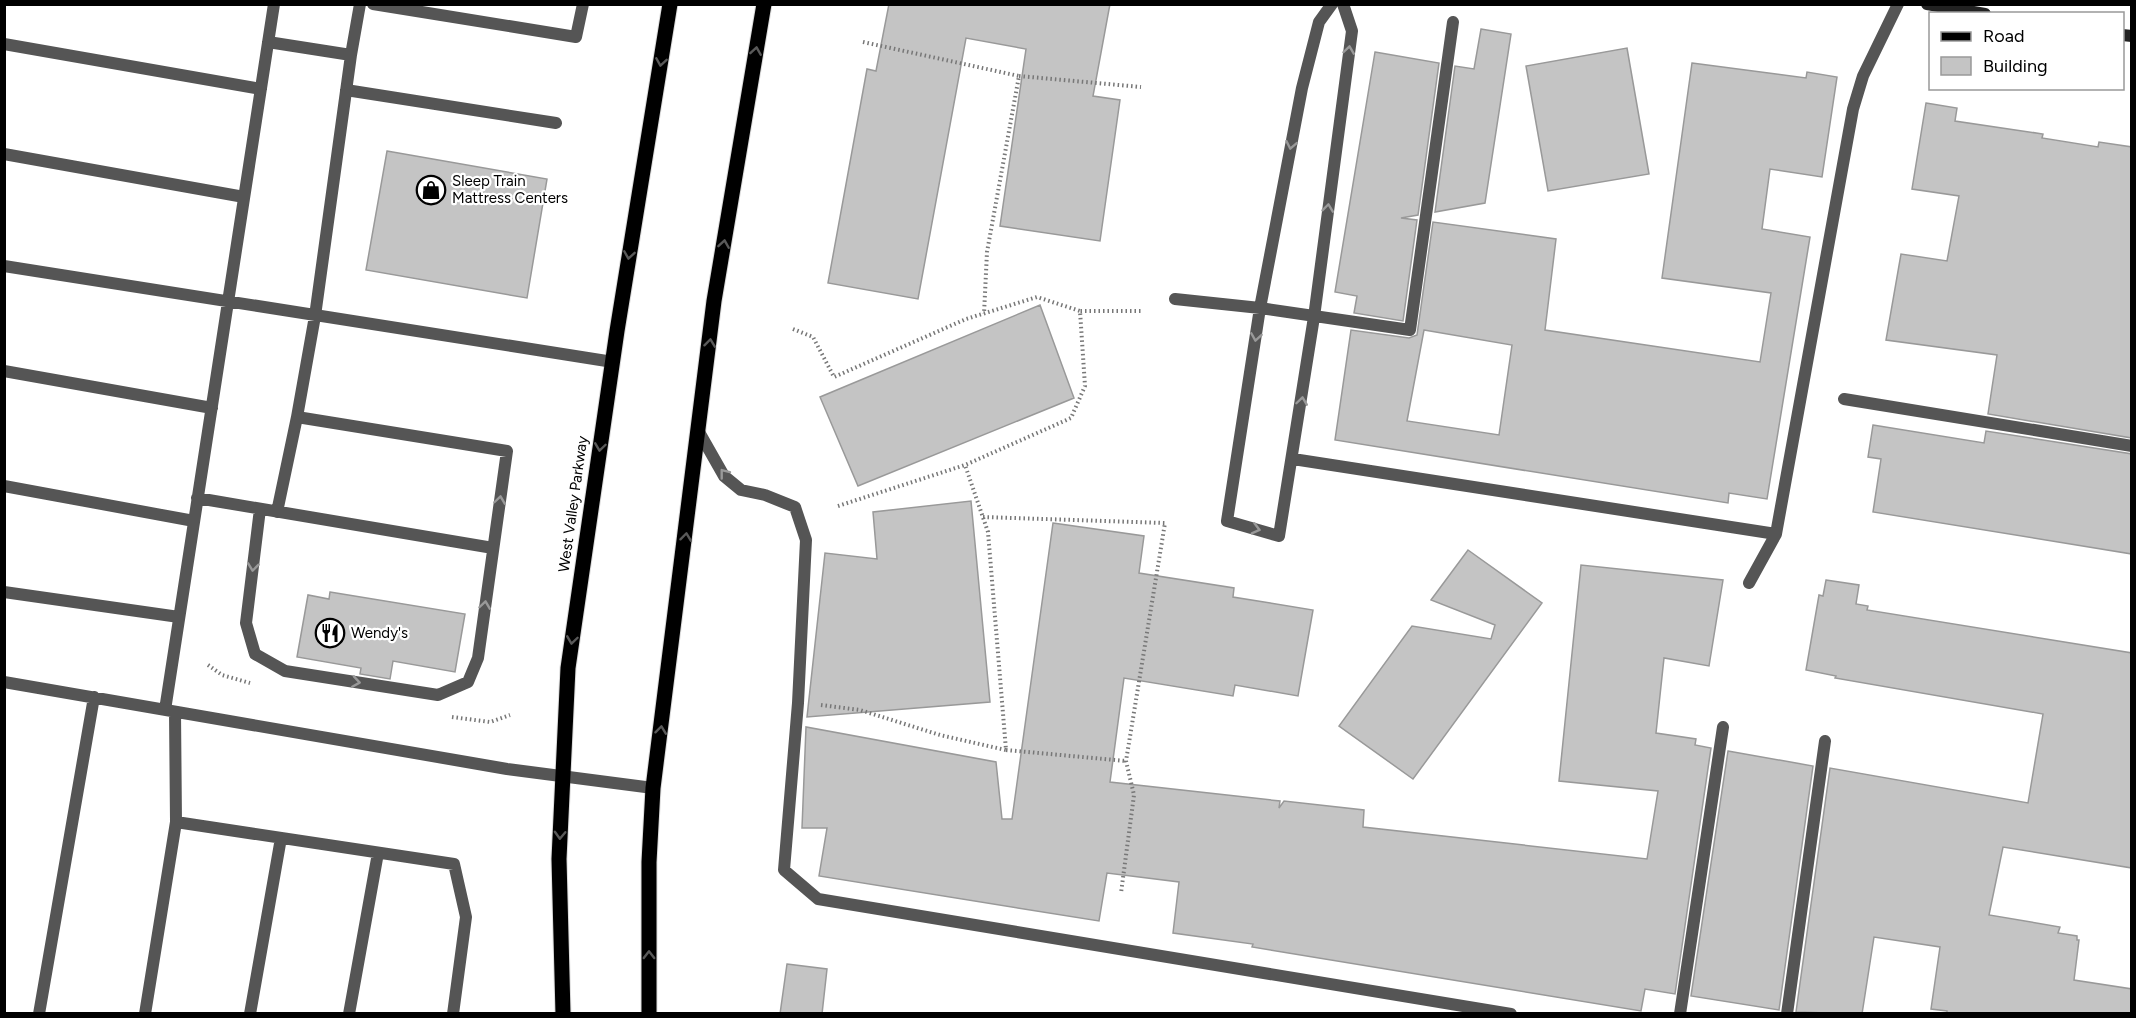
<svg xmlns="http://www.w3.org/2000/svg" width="2136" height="1018" viewBox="0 0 2136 1018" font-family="Figtree,sans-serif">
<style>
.building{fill:#c4c4c4;stroke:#999;stroke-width:1.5;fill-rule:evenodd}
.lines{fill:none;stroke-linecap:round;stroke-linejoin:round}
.primary-casing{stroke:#dbdbdb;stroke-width:17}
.path{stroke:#777;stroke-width:4;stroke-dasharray:1.5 3;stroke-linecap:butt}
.lane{stroke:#555;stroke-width:12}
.secondary{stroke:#222;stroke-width:12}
.primary{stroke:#000;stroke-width:15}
.oneway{stroke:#999}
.oneway2{stroke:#595959}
.labels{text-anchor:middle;stroke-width:4.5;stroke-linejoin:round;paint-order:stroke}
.poi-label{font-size:15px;fill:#000;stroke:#fff;text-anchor:start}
.street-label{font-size:15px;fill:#000;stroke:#fff}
</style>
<rect width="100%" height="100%" fill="#fff"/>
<path class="building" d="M889,4H1110L1093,96L1120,100L1100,241L1000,226L1026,49L966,38L918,299L828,283L867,69L876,71Z
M1481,29L1511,34L1485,203L1435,212L1455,66L1474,69Z
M1627,48L1649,174L1548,191L1526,66Z
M1375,52L1439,63L1418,215L1401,218L1417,220L1403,321L1354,313L1357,296L1335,292Z
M1692,63L1806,78L1807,72L1837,77L1822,177L1770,169L1762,229L1810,237L1767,499L1729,493L1728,503L1335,440L1351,330L1409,338L1417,335L1433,222L1556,239L1545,330L1760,362L1771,293L1662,278ZM1424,330L1512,345L1499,435L1407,421Z
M1926,103L1957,108L1955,121L2043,134L2042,138L2098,147L2099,142L2132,147V438L1988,414L1997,355L1886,340L1901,254L1947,261L1959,196L1912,189Z
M387,151L547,179L527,298L366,270Z
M1040,305L1074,398L858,486L820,397Z
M1873,425L1984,443L1986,431L2132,454V554L1873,512L1881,459L1868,457Z
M971,501L990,702L807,717L825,553L877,559L873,512Z
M1053,523L1144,536L1139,573L1234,588L1233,597L1313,610L1298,696L1235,685L1233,696L1124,678L1110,782L1280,801L1279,808L1284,801L1364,810L1363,827L1647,859L1658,791L1559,781L1581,565L1723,580L1709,666L1664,658L1656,733L1696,739L1695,745L1711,748L1675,994L1645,989L1641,1011L1252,947L1253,944L1173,933L1179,882L1107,873L1099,921L819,876L827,828H802L806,727L996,762L1002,819H1012Z
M1468,550L1542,603L1413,779L1339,726L1412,626L1491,639L1495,625L1431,600Z
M1826,580L1859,585L1856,604L1868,606L1867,610L2132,653V868L2003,847L1989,915L2060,927L2058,933L2077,936V940H2079L2074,980L2132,989V1014H1947V1011L1931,1009L1940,947L1874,937L1862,1014L1796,1012L1830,768L2028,803L2043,714L1835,678L1836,676L1806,670L1819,595L1823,596Z
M330,592L465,614L455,672L393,661L390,679L360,674L361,668L297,657L308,595L329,599Z
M1728,751L1813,766L1779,1010L1691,996Z
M787,964L827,969L822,1014H780Z"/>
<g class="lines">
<g class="primary-casing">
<path id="primary" d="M563,1014L559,859L568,668L617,331L670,4
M649,1014V862L653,788L714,301L764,4"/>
</g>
<path class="path" d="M863,42L1019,76L987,252L984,314
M1019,76L1141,87
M793,329L813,337L834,377L966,319L1037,297L1080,311
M838,506L965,465L1071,418L1085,386L1080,311H1141
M983,517L1165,523L1126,761L1134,795L1121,893
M208,665L222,675L250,683
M821,705L860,710L940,735L1006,750L988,532L965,465
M452,717L490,722L510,715
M1006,750L1126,761"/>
<path class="lane" d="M373,4L576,37L583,4
M1332,4L1319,22L1302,88L1260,308L1227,521L1279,536L1314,317L1352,31L1343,4
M4,44L261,89
M351,55L360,4
M346,90L556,123
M4,154L244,197
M4,266L613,362
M1175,299L1260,308L1410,330L1453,22
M4,371L212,408
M1844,399L2132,446
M699,432L724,476L741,490L765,495L795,507L806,540L798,703L784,870L818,899L1511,1014
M1293,459L1776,534
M4,486L194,521
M197,498L493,548
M260,509L246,623L255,654L285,671L438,695L468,682L478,658L507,451L297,417L315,316L351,55L268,42
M277,512L297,417
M1749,583L1776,534L1853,109L1863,76L1898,4
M4,592L179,617
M4,682L507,769L653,788
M165,710L274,4
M175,712L176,822L454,864L466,917L453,1014
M39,1014L94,697
M145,1014L176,822
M250,1014L281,838
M349,1014L378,853
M1680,1014L1723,727
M1787,1014L1825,741"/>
<path class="secondary" d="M1927,4L1985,14
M2122,35L2132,36"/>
<use href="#primary" class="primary"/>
</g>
<defs><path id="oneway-chevron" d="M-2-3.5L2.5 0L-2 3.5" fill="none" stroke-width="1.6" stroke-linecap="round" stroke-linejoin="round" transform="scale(1.5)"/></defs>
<g class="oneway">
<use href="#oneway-chevron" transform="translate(1349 50) rotate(-82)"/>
<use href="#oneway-chevron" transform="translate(1291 145) rotate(101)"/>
<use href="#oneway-chevron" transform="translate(1328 208) rotate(-83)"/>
<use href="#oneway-chevron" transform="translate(1256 337) rotate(99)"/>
<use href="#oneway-chevron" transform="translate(1302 401) rotate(-82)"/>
<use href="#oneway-chevron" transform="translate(724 473) rotate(-128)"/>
<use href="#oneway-chevron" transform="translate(500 500) rotate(-82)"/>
<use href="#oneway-chevron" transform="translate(1256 529) rotate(15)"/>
<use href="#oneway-chevron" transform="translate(253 567) rotate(97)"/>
<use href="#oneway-chevron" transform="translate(485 605) rotate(-82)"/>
<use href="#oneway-chevron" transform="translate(356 682) rotate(9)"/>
</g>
<g class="oneway2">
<use href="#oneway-chevron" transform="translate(756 51) rotate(-81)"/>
<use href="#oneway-chevron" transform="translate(661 62) rotate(99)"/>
<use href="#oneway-chevron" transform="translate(724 244) rotate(-81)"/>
<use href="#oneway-chevron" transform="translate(629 255) rotate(99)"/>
<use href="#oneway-chevron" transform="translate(710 343) rotate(-83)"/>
<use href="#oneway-chevron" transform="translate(600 447) rotate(98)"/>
<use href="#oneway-chevron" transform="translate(686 537) rotate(-83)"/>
<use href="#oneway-chevron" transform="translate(572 640) rotate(98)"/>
<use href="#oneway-chevron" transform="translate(661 730) rotate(-83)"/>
<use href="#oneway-chevron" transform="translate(560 835) rotate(92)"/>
<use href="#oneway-chevron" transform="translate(649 955) rotate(-90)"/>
</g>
<defs>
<g id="shop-ring" transform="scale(1.5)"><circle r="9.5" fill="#fff" stroke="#000" stroke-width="1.5"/><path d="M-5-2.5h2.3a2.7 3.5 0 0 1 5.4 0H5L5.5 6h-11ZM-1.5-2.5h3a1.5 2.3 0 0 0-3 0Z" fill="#000"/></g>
<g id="restaurant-ring" transform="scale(1.5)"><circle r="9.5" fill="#fff" stroke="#000" stroke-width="1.5"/><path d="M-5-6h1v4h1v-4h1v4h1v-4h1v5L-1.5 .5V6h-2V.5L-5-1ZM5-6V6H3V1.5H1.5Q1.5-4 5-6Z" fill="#000"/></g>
</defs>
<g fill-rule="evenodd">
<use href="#shop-ring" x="431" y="190"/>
<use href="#restaurant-ring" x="330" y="633"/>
</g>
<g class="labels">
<g class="poi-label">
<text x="452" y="186">Sleep Train<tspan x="452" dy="17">Mattress Centers</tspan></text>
<text x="351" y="638">Wendy's</text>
</g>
<g class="street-label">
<text transform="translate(573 504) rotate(-82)" y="5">West Valley Parkway</text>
</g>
</g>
<rect width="2136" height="1018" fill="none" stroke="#000000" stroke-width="12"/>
<rect x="1929" y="12" width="195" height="78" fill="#ffffff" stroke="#999999" stroke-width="1.5"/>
<rect x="1941" y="32" width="30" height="9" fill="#000000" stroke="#999999" stroke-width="1.5"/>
<text x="1983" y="42" font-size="18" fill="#000000">Road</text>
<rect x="1941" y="57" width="30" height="18" fill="#c4c4c4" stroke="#999999" stroke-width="1.5"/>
<text x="1983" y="72" font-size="18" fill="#000000">Building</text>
</svg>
